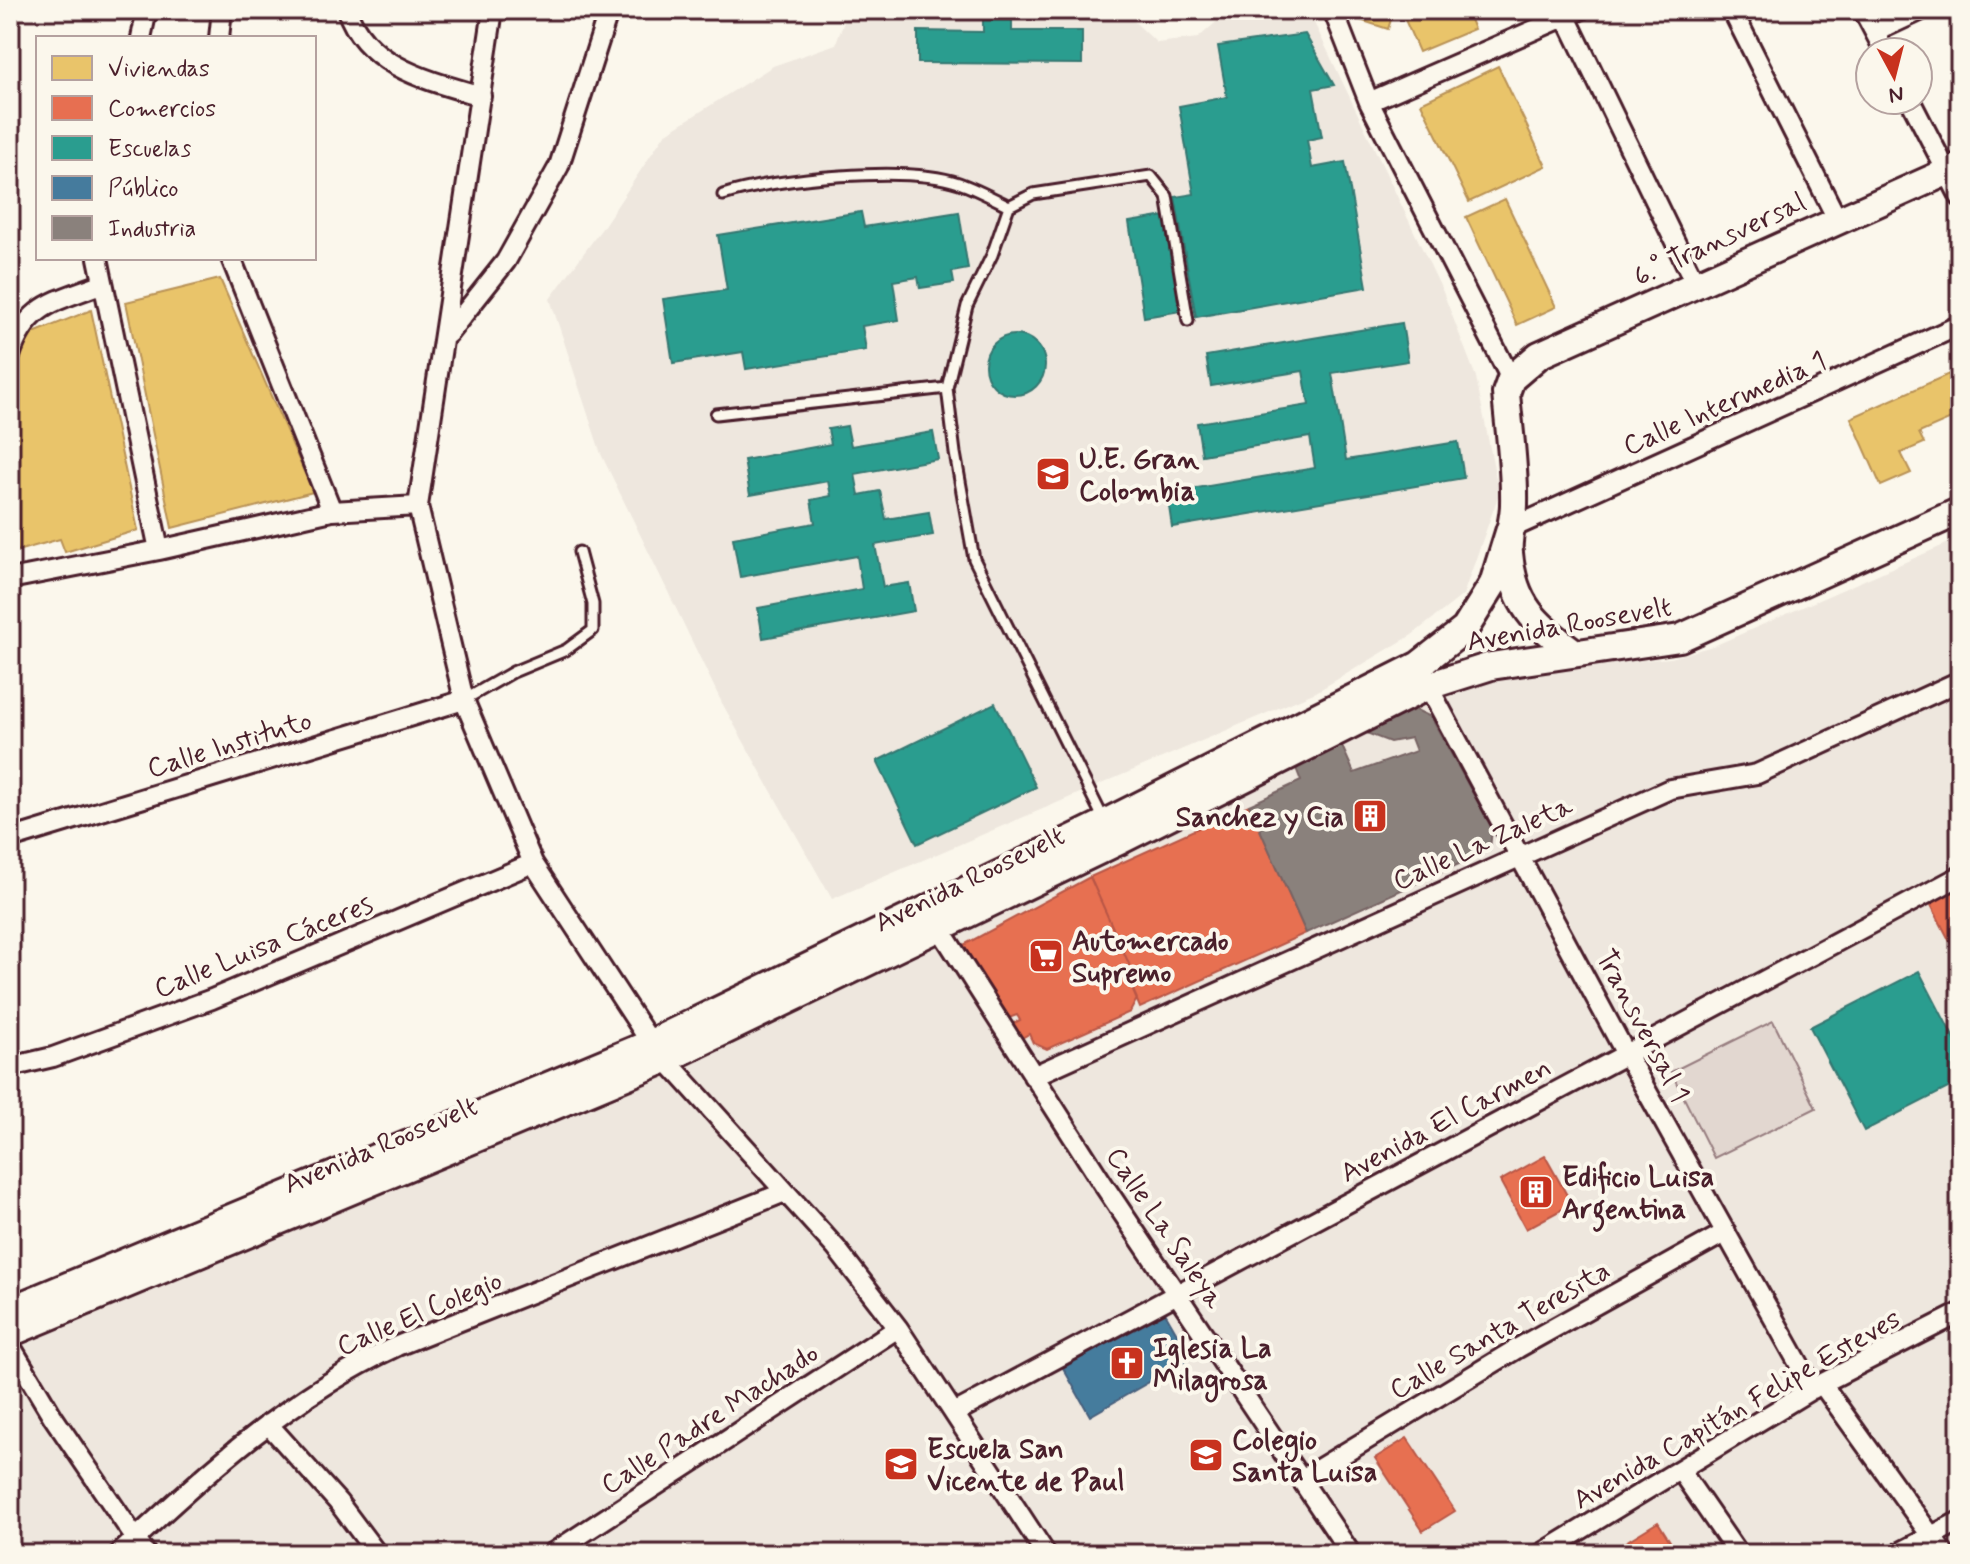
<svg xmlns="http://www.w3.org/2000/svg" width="1970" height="1564" viewBox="0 0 1970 1564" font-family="Mynerve,sans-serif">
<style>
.built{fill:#eee7de}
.green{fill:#e2d7d0;stroke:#967b7e;stroke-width:2}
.homes{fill:#e9c46a;stroke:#b99257;stroke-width:2}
.shops{fill:#e76f51;stroke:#b85746;stroke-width:2}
.schools{fill:#2a9d8f;stroke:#347771;stroke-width:2}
.public{fill:#457b9d;stroke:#465f7b;stroke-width:2}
.industry{fill:#8a817c;stroke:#776464;stroke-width:2}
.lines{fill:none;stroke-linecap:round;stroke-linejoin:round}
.lane-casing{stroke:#4a1f2b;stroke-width:15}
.street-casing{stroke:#4a1f2b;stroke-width:24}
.secondary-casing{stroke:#4a1f2b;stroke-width:32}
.lane{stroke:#fbf7ec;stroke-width:9}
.street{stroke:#fbf7ec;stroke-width:18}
.secondary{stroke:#fbf7ec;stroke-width:26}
.labels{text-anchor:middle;stroke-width:8;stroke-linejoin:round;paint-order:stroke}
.street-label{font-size:28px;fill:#4a1f2b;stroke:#fbf7ec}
.poi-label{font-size:28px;font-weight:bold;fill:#4a1f2b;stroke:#fbf7ec;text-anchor:start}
</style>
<rect width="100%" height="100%" fill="#fbf7ec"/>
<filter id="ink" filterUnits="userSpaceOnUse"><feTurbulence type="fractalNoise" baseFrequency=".0125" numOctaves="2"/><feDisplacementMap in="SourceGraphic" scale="16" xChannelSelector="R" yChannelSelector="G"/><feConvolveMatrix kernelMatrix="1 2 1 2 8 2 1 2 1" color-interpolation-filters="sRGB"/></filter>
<g filter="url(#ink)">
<path class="built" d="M848,10H1122L1157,43L1198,38L1230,10H1308L1443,292L1476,377L1499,494L1463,595L1412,635L1316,692L832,899L722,703L601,454L550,299L603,227L665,134L773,66L836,44Z
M1960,538V1554H10V1346L613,1093L1096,871L1468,682L1537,668L1671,658L1716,645Z"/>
<path class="green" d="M1773,1021L1816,1108L1714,1158L1671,1072Z"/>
<path class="homes" d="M1353,10H1394L1388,29L1351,17Z
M1416,10H1466L1474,29L1419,52L1403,15Z
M1498,66L1546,166L1469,202L1421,103Z
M1505,199L1556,307L1517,325L1466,217Z
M220,279L313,492L172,528L126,302Z
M91,310L138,530L65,552L60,539L10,553V399L26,336Z
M1960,369V438L1951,419L1919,433L1924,443L1901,453L1911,473L1881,486L1851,418Z"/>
<path class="shops" d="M1249,805L1306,933L1140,1008L1124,969L1130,966L1090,877Z
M1090,877L1130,966L1124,969L1137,999L1130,1012L1047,1049L1033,1043L1029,1034L1020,1039L1012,1024L1020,1020L1017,1015L1003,1020L960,947Z
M1960,888V961L1930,903Z
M1545,1156L1572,1204L1526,1229L1500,1181Z
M1407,1438L1455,1511L1423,1531L1375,1458Z
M1658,1522L1678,1554H1606Z"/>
<path class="schools" d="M983,10H1012V31H1082V64L918,63V31L983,32Z
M1305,34L1334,85L1313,89L1322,137L1307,140L1312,168L1345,162L1367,287L1196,317L1175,197L1194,194L1179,106L1227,97L1218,46Z
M861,212L864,227L959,212L968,269L952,272L954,283L920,288L918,277L893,281L899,320L862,326L866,350L746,369L743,352L673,363L663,299L727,290L718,235Z
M1166,216L1181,311L1144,317L1129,222Z
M1402,323L1408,361L1332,373L1346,460L1458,442L1464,478L1172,527L1167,493L1315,468L1310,437L1202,455L1197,423L1309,405L1303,371L1211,386L1206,356Z
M985 365a30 30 0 1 1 60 0a30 30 0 1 1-60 0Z
M847,426L851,446L933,432L938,459L855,474L859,495L880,491L886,519L929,512L933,535L875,545L883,587L909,583L914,611L763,638L758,608L862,589L857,556L740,577L733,538L815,523L811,500L831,496L828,481L750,495L744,460L831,444L828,429Z
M995,703L1036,787L917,844L877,761Z
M1919,971L1960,1050V1082L1864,1131L1810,1027Z"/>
<path class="public" d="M1164,1311L1191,1358L1090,1416L1063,1368Z"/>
<path class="industry" d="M1412,708L1431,717L1492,828L1490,850L1306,933L1249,805L1301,781L1296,768L1341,744L1354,773L1416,751L1411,738L1390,742L1361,731Z"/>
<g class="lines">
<g class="lane-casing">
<path id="lane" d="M723,195C775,178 907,165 959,183C976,189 993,198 1009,206L1033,194L1151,176L1167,196L1188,321
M1009,206L992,255L967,306L947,388L955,453L974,559L1105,822
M716,414L947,388
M464,700L513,672L566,650L593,630V604L579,552"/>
</g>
<g class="street-casing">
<path id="street" d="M347,10C366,67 430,81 481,96
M493,10L418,506L464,700L533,863L651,1043L836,1248L898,1328L1046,1554
M1333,10L1369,102L1511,379
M1732,10L1837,219
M1863,10L1885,52
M1566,17L1696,285
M1875,32L1922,10
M141,38L147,10
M219,38L222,10
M1910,100L1960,197
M1369,102L1580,10
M98,258L159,550
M231,258L332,511
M448,334L506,261L559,166L609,10
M10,356C27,303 56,302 103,283
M1510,529L1960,325
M10,579L159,550L332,511L418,506
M1428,686L1626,1054L1813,1389
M10,839L464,700
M933,918L1103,1184L1351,1554
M10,1067L53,1057L212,999L533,863
M1033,1076L1670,789L1757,774L1960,681
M10,1345L53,1417L146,1554
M1822,1384L1944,1554
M956,1412L1960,876
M268,1424L338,1502L377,1554
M1680,1470L1738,1554
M1302,1479L1518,1348L1726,1232
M119,1554C203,1475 291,1395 397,1346L785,1192
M551,1554L898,1328
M1541,1554L1817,1386L1960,1313
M1897,1554L1960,1521"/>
</g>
<g class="secondary-casing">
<path id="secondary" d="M1574,652C1536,625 1513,604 1509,553C1507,537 1514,520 1514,504C1515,467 1509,430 1506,393L1511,379L1539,355L1960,166
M10,1310L651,1043L1105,823L1419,665L1465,629L1493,584L1510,529
M10,1333L664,1060L1119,841L1428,686L1491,666L1680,638L1960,511"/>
</g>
<use href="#lane" class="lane"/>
<use href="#street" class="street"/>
<use href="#secondary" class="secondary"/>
</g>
</g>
<defs>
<g id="school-square" transform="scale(1.8)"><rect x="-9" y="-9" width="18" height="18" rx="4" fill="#c8321e" stroke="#fbf7ec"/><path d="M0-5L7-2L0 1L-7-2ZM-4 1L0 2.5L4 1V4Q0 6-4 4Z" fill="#fff"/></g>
<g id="building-square" transform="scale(1.8)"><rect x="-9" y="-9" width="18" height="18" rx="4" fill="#c8321e" stroke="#fbf7ec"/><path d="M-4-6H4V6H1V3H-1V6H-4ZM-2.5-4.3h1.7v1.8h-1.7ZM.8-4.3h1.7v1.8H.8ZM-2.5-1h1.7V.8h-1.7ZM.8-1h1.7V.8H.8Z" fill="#fff"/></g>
<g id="supermarket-square" transform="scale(1.8)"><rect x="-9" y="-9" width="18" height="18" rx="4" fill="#c8321e" stroke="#fbf7ec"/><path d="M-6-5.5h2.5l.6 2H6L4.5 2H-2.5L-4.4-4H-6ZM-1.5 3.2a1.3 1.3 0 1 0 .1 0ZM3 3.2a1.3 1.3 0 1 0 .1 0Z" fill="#fff"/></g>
<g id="church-square" transform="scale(1.8)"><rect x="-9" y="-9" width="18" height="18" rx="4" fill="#c8321e" stroke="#fbf7ec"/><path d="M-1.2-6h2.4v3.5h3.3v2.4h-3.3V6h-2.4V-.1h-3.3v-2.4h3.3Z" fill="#fff"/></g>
</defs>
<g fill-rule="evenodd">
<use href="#school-square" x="1053" y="474"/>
<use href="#building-square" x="1370" y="816"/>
<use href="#supermarket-square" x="1046" y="956"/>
<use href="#building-square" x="1536" y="1192"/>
<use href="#church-square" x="1127" y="1363"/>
<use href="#school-square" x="1206" y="1455"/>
<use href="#school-square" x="901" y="1464"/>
</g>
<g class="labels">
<g class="street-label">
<text transform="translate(1719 238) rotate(-25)" y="10">6.° Transversal</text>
<text transform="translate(1724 402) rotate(-24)" y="10">Calle Intermedia 1</text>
<text transform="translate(1569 623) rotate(-10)" y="10">Avenida Roosevelt</text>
<text transform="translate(229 743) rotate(-17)" y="10">Calle Instituto</text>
<text transform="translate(1482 842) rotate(-24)" y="10">Calle La Zaleta</text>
<text transform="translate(969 878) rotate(-26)" y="10">Avenida Roosevelt</text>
<text transform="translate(263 945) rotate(-22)" y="10">Calle Luisa Cáceres</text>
<text transform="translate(1644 1025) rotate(62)" y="10">Transversal 1</text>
<text transform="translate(1445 1119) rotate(-28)" y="10">Avenida El Carmen</text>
<text transform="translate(380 1144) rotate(-23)" y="10">Avenida Roosevelt</text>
<text transform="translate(1166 1227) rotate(56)" y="10">Calle La Saleya</text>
<text transform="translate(419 1312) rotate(-23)" y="10">Calle El Colegio</text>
<text transform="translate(1499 1329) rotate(-30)" y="10">Calle Santa Teresita</text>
<text transform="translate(1736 1408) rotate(-30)" y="10">Avenida Capitán Felipe Esteves</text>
<text transform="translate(709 1418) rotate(-33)" y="10">Calle Padre Machado</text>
</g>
<g class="poi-label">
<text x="1079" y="468">U.E. Gran<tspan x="1079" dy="32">Colombia</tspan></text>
<text x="1344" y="826" text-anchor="end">Sanchez y Cia</text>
<text x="1072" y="950">Automercado<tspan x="1072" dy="32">Supremo</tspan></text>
<text x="1562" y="1186">Edificio Luisa<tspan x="1562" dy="32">Argentina</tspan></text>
<text x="1153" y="1357">Iglesia La<tspan x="1153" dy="32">Milagrosa</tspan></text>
<text x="1232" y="1449">Colegio<tspan x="1232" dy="32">Santa Luisa</tspan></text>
<text x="927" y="1458">Escuela San<tspan x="927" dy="32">Vicente de Paul</tspan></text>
</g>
</g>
<rect width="1970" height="1564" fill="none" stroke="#fbf7ec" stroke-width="40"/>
<rect x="20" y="20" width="1930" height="1524" fill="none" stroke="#4a1f2b" stroke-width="3" filter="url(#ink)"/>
<rect x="36" y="36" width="280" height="224" fill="#fbf7ec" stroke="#b4a19f" stroke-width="2"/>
<rect x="52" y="56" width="40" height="24" fill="#e9c46a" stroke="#b4a19f" stroke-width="2"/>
<text x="108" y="76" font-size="24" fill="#4a1f2b">Viviendas</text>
<rect x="52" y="96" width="40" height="24" fill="#e76f51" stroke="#b4a19f" stroke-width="2"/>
<text x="108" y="116" font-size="24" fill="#4a1f2b">Comercios</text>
<rect x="52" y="136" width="40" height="24" fill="#2a9d8f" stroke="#b4a19f" stroke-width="2"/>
<text x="108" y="156" font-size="24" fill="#4a1f2b">Escuelas</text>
<rect x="52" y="176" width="40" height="24" fill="#457b9d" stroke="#b4a19f" stroke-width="2"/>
<text x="108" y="196" font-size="24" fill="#4a1f2b">Público</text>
<rect x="52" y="216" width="40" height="24" fill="#8a817c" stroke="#b4a19f" stroke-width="2"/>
<text x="108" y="236" font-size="24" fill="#4a1f2b">Industria</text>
<g transform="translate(1894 76) rotate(173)"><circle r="38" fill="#fbf7ec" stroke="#b4a19f" stroke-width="2"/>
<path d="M0-6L14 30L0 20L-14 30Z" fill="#c8321e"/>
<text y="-12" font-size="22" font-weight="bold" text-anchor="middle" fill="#4a1f2b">N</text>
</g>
</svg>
